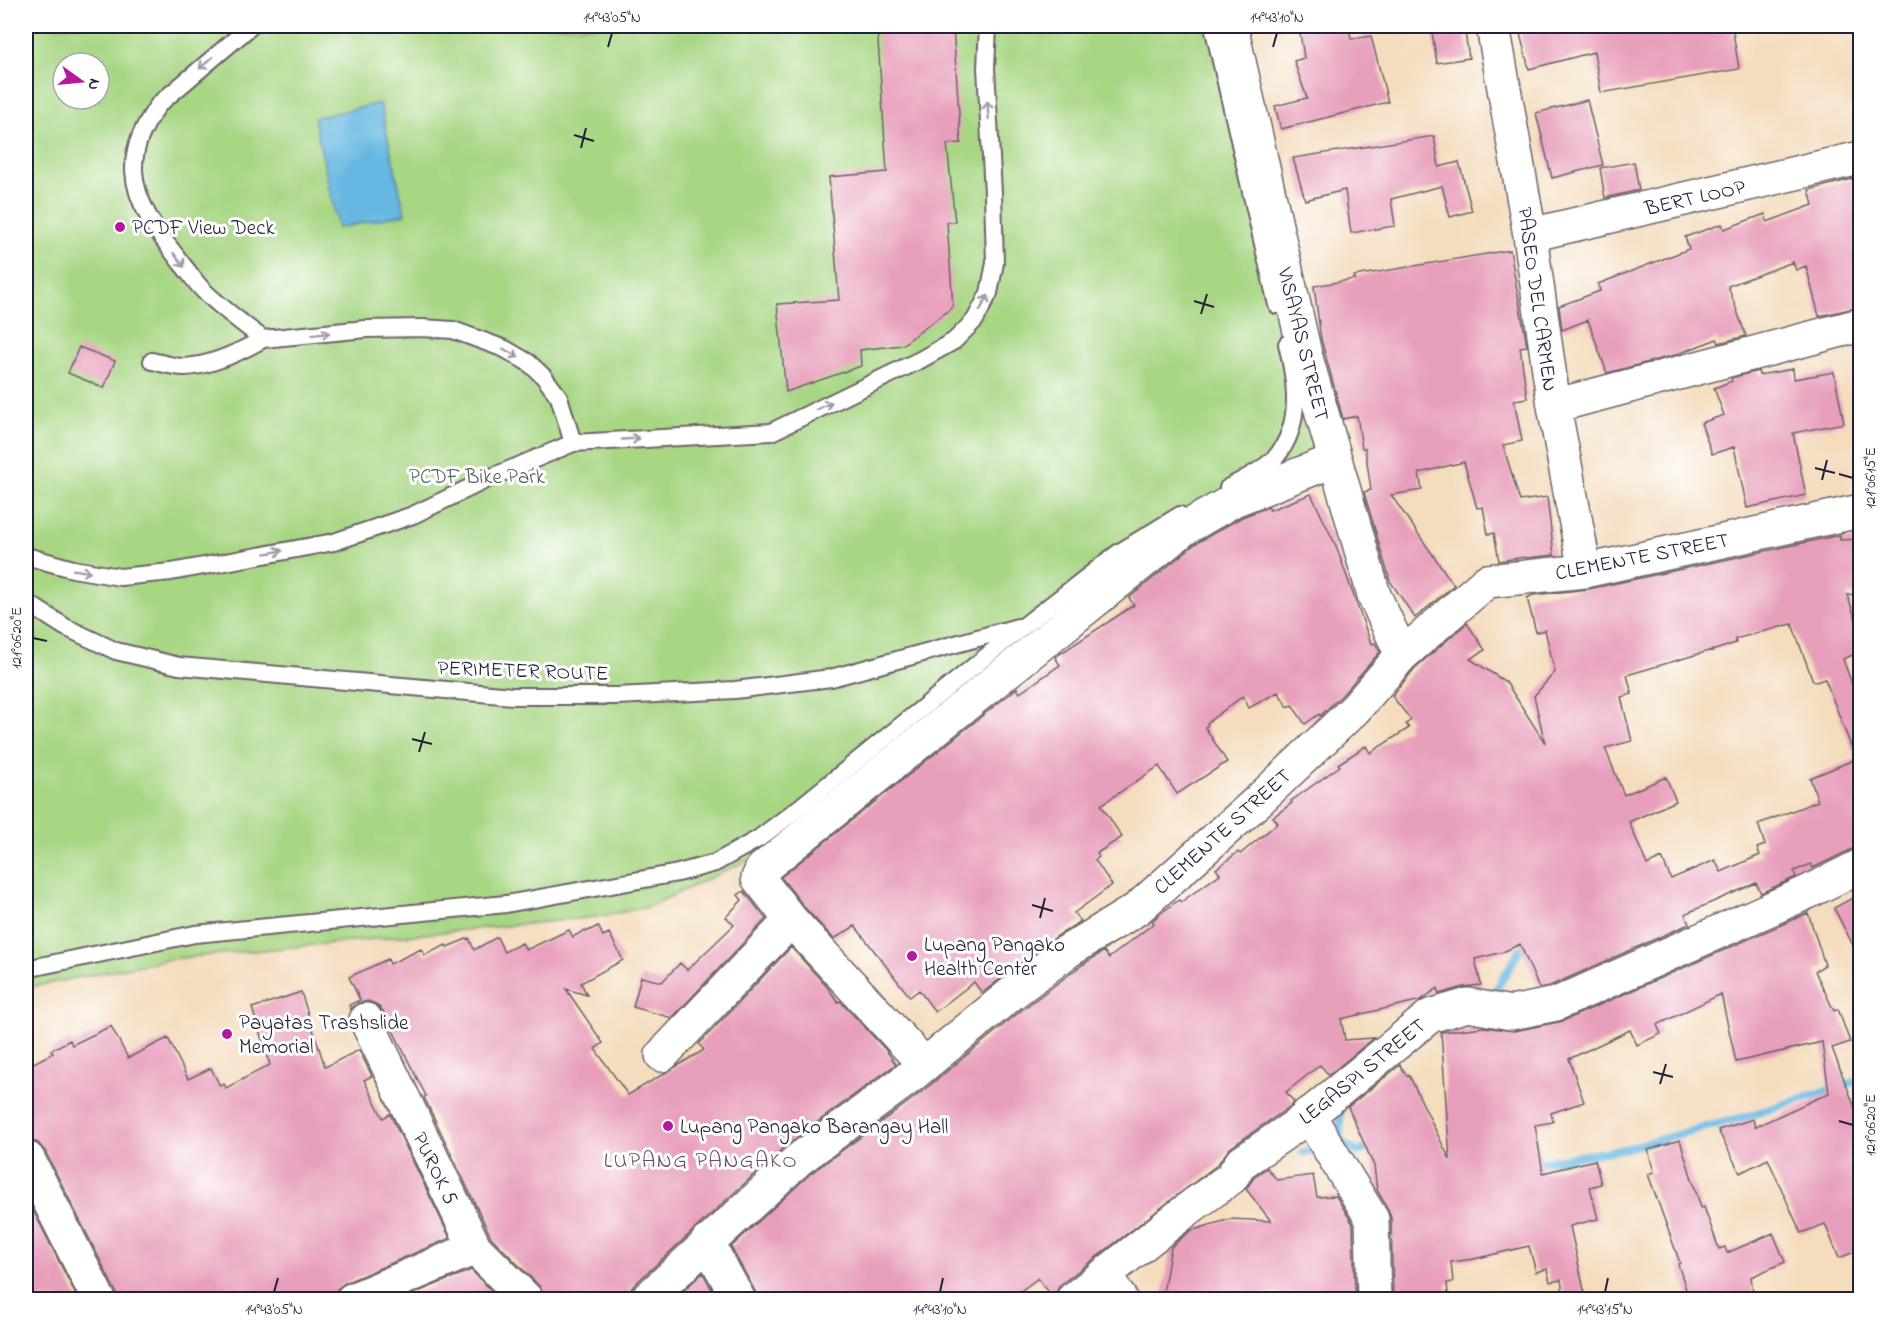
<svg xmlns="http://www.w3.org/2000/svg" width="1886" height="1325" viewBox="0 0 1886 1325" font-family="'Indie Flower',sans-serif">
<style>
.green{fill:#a8d683;stroke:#657c5f;stroke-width:1.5;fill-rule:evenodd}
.water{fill:#66b8e2;stroke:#446d8e;stroke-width:1.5}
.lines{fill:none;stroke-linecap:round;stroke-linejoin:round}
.stream{stroke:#66b8e2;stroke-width:8}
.building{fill:#e89fbb;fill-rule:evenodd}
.lane-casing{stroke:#6c6368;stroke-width:20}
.street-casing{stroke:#6c6368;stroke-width:36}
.lane{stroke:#fff;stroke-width:16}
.street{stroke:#fff;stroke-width:33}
.oneway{stroke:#9c9ca7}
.ticks{fill:none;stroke:#22223b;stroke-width:2}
.poi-dot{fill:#b5179e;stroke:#fff;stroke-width:2}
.labels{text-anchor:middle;stroke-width:6;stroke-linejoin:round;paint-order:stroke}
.street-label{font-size:21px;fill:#22223b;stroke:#fff}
.poi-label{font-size:21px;fill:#22223b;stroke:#fff;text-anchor:start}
.park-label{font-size:21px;fill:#516154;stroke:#fff}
.neighbourhood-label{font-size:22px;letter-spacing:1.5px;fill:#674e68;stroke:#fff}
.neatline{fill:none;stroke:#22223b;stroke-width:2}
.ticks-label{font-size:15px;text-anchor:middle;fill:#22223b}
</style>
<rect width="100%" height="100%" fill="#fff"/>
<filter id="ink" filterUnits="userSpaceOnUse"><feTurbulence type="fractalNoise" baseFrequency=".0167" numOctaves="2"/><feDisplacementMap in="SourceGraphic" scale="12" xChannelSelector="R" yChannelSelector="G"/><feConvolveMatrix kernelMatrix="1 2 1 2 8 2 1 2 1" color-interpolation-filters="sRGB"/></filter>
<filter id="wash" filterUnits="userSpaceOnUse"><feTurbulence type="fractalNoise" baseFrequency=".008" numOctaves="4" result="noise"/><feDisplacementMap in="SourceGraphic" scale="24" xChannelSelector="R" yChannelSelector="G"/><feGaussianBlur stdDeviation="1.35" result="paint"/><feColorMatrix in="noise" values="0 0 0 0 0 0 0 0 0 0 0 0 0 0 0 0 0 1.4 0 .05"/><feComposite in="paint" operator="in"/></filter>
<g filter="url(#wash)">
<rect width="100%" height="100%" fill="#f4dcbd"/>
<path class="green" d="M26,26H1222L1322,454L1227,498L891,755L748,860L648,907L596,917L170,959L26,988ZM63,63H99V99H63Z"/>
<path class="water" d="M380,103L405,214L338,228L314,118Z"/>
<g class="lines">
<path class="stream" d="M1489,1001L1520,950
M1340,1102V1141L1357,1152L1372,1147L1377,1148
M1303,1152H1313
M1530,1164L1624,1149L1751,1115L1860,1080"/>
</g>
<g id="blocks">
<path class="building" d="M877,26H953L961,143L947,144L955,222H947L953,307L902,345L860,350L861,366L786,392L777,304L839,300L829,177L887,172Z
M1299,26H1349L1351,39L1371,36L1388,102L1281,129L1275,106L1307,98L1294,61L1304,58Z
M1431,26H1464L1469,58L1437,63Z
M1518,26H1732L1739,69L1601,93L1594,52L1529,69Z
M1587,100L1603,165L1552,178L1536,113Z
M1434,136L1439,167L1459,162L1472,211L1450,217L1442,186L1391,199L1395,226L1351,233L1345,190L1305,200L1293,158Z
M1634,162L1639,190L1605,198L1600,168Z
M1860,177V307L1819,316L1806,266L1796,270L1793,262L1728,286L1746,336L1719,343L1717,339L1675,355L1607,373L1588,320L1562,330L1559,306L1600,291L1598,284L1689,249L1685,237L1722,224L1724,229L1765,214L1767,222L1813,205L1809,190Z
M1510,250L1527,346L1520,347L1527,398L1514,400L1522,441L1503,445L1520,501L1547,497L1554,555L1526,558L1525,557L1499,561L1494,533L1488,534L1483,507L1477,508L1464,462L1419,473L1422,490L1391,495L1454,585L1415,618L1390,581L1364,492L1371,490L1365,448H1362L1357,416L1343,419L1321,339L1314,286L1355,279L1354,276Z
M79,347L115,361L104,388L68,373Z
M1793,369L1794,379L1834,372L1844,423L1793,433L1806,495L1747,508L1734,447L1712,454L1701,423L1724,415L1714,388L1732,381L1731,378L1758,371L1759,375Z
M1311,494L1336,546L1371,644L1375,643L1380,652L1342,695L1320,716L1319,714L1305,724L1292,705L1288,707L1278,692L1249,708L1243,696L1207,723L1208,725L1205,727L1227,762L1177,794L1159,766L1101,805L1122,837L1097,853L1099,857L1095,860L1112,885L1074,913L1081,921L1057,936L982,993L974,982L935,1012L919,990L910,997L855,926L834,939L805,908L781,877L1017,688L1020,693L1060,665L1055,657L1134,605L1129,598L1195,544L1242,517L1268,507L1270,510Z
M1840,535V540L1860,539V594L1847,595L1860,631V652L1843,659L1860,707V847L1852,849L1813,868L1811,864L1794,871L1796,877L1761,893L1756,883L1685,914L1689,924L1550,986L1539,988L1520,944L1503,952L1475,959L1481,985L1463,987L1439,994L1438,988L1421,1000L1341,1019L1345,1040L1374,1038L1329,1075L1320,1065L1286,1092L1294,1102L1292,1105L1230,1148L1217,1165L1060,1285L1053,1298L1038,1278L1010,1299H758L755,1291L731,1247L810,1174L918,1095L1023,1009L1079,967L1104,951L1109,958L1154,923L1152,921L1161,913L1179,900L1181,902L1220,874L1216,869L1238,852L1240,854L1278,823L1273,817L1292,803L1291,801L1340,766L1338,764L1366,746L1370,753L1409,728L1406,724L1411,720L1392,696L1415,668L1467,623L1485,650L1470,659L1506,682L1545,743L1534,696L1555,672L1545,630L1536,632L1527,598L1533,595L1589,589ZM1792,624L1813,681L1816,682L1825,679L1856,759L1810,778L1818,801L1758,824L1765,845L1757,848L1760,855L1721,872L1715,860L1671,879L1662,858L1647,865L1629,822L1676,801L1666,777L1624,795L1605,748L1632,741L1621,697L1632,694L1627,675L1712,650V651L1736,643L1735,639Z
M744,891L766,919L672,1018L633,1007L641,977L662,982L680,963L687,970L734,925L726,917L742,900L738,895Z
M1860,894V959L1834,908Z
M1808,913L1825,965L1815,971L1834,1011L1838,1009L1850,1042L1832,1048L1860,1121V1250L1839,1258L1825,1224L1801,1233L1768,1159L1740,1173L1718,1130L1753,1119L1755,1127L1829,1093L1822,1042L1736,1062L1721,994L1657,1025L1661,1034L1637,1045L1630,1030L1569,1059L1584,1102L1551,1113L1553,1122L1535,1125L1543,1173L1595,1160L1601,1184L1590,1187L1598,1219L1570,1226L1586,1299H1564L1561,1280L1550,1282L1547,1269L1536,1272L1529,1246L1474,1259L1451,1262L1453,1282L1447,1283L1448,1293L1393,1299L1391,1218L1388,1209L1377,1190L1374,1166L1348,1107L1400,1065L1407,1076L1409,1075L1450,1160L1441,1032L1484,1027L1514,1031L1563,1021Z
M598,926L603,936L609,933L623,960L581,983L587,995L566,989L603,1043L595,1049L628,1095L704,1050L699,1044L791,947L828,988L838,1002L840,1001L885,1049L896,1064L785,1146L633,1286L628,1294V1299H545L540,1287L491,1237L424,1097L426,1096L383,1011L376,1004L368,1001L358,1003L351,1009L349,1005L360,1000L349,977L388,959L390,964L421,949L425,955L446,945L447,947L469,938L474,950L497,937L504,952L522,943L526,950L569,930L573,937L585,930L586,932Z
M301,992L325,1067L359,1050L372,1076L364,1080L383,1118L390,1114L450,1238L345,1283L337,1289L334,1299H117L116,1292L45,1151L38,1143L26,1139V1067L53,1053L51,1050L70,1040L72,1045L111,1026L128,1058L168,1038L188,1079L211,1068L220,1086L224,1084L226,1088L270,1065L252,1008Z
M1680,1140L1701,1208L1704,1207L1719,1249L1725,1247L1727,1253L1773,1233L1785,1262L1751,1277L1754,1299H1689L1678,1264L1680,1263L1648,1174L1654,1172L1648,1150Z
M1267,1168L1277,1180L1313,1175L1317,1197L1336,1196L1353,1224L1355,1299H1277L1278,1294L1217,1297L1213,1299H1162L1171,1247L1190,1231L1230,1219L1271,1221L1246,1189L1255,1176Z
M33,1210L78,1299H26V1213Z
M471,1270L500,1299H401Z
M703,1273L717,1299H674Z"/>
</g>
</g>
<g filter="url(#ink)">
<use href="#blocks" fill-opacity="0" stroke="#6c6368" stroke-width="1.5"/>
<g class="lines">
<g class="lane-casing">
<path id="lane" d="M251,26L159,104C145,124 133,145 134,171C136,207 161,236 182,264C190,273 196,284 205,292C223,309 243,324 263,339L366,329L422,328L453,330L505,349L529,363L544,377L559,397L573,443
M1213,26L1277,305
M152,361C162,363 174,367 184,367C211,366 240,352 263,339
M1228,488C1244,479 1264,470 1276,457C1303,424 1296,382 1287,344
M26,556L73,569L120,577L171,572L334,542L413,515L492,477L573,443L771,432L920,360L954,341L975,320L989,293L995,263L993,193L986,68L988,26
M26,602L65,627L116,651L179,666L513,696H617L735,690L831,678L1018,627
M26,969L195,934L506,904L678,873L715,863L758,839L799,808L1025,625L1118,553L1180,515"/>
</g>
<g class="street-casing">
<path id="street" d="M1231,26L1305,354L1374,595L1402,655
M1493,26L1530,235L1554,406L1585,571
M1530,235L1860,158
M1554,406L1860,325
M366,1020L475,1248L527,1300
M662,1055L791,920
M924,1064L791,920L758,878L762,869L1184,529L1234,500L1335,460
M1308,1114L1372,1219L1374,1300
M28,1159L99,1300
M707,1242L739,1300
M1105,1274L1121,1300
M352,1300L475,1248
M646,1300L798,1160L906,1080L1011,994L1068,951L1137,909L1258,801L1355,709L1402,655L1487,581L1585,571L1860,511
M1072,1300L1192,1206L1231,1178L1241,1163L1298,1124L1430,1016L1468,1005L1511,1013L1556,1004L1808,892L1860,866"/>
</g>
<use href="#lane" class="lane"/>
<use href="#street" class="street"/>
</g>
<defs><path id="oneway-shaft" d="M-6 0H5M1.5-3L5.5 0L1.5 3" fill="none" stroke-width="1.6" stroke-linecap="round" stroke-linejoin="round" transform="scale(1.5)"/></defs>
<g class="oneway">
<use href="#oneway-shaft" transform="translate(206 63) rotate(139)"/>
<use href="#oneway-shaft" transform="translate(988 110) rotate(-94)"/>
<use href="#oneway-shaft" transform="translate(179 260) rotate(52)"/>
<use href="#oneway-shaft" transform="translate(984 303) rotate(-61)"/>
<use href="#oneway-shaft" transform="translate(321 334) rotate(-5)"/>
<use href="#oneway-shaft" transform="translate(511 353) rotate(29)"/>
<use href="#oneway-shaft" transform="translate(824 406) rotate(-26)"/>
<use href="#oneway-shaft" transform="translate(631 439) rotate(-3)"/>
<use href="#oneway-shaft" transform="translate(274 552) rotate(-10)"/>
<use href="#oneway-shaft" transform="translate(82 571) rotate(9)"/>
</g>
</g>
<path class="ticks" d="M608,47L612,33M1273,47L1277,33M574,135L594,141M581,148L586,128M1194,301L1214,307M1201,314L1207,294M1815,468L1835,473M1839,474L1853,478M1822,480L1827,460M33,638L47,641M412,739L432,744M419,752L425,732M1032,905L1053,911M1040,918L1045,898M1653,1072L1673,1077M1660,1084L1666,1064M1839,1121L1853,1125M274,1292L278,1278M940,1292L943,1278M1605,1292L1608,1278"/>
<g class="poi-dot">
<circle cx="120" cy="227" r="6"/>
<circle cx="912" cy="956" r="6"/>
<circle cx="227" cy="1034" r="6"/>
<circle cx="668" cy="1126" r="6"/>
</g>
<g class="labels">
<g class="street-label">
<text transform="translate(1695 197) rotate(-13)" y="7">BERT LOOP</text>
<text transform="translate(1538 299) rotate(82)" y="7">PASEO DEL CARMEN</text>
<text transform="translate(1304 344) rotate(76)" y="7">VISAYAS STREET</text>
<text transform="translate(1642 556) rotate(-11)" y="7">CLEMENTE STREET</text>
<text transform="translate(523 670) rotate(2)" y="7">PERIMETER ROUTE</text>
<text transform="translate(1222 831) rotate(-42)" y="7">CLEMENTE STREET</text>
<text transform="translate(1362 1071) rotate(-39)" y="7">LEGASPI STREET</text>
<text transform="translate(436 1168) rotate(64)" y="7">PUROK 5</text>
</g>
<g class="poi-label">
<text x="132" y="234">PCDF View Deck</text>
<text x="924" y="951">Lupang Pangako<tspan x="924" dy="24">Health Center</tspan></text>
<text x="239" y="1029">Payatas Trashslide<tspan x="239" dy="24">Memorial</tspan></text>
<text x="680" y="1133">Lupang Pangako Barangay Hall</text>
</g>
<g class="park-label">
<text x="477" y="483">PCDF Bike Park</text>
</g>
<g class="neighbourhood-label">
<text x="701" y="1167">LUPANG PANGAKO</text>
</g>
</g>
<rect width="1886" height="1325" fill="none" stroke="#fff" stroke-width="66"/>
<g transform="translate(81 81) rotate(105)"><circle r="28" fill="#ffffff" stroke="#a7a7b1" stroke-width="1.5"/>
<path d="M0-4.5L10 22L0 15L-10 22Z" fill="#b5179e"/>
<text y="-9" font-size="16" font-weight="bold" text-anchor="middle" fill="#22223b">N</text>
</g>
<rect x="33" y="33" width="1820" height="1259" class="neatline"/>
<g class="ticks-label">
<text x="612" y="22">14°43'05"N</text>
<text x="1277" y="22">14°43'10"N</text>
<text transform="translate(1870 478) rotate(-90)" y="5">121°06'15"E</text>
<text transform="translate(16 638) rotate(-90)" y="5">121°06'20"E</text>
<text transform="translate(1870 1125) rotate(-90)" y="5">121°06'20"E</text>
<text x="274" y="1314">14°43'05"N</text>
<text x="940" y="1314">14°43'10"N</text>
<text x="1605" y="1314">14°43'15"N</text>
</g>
</svg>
